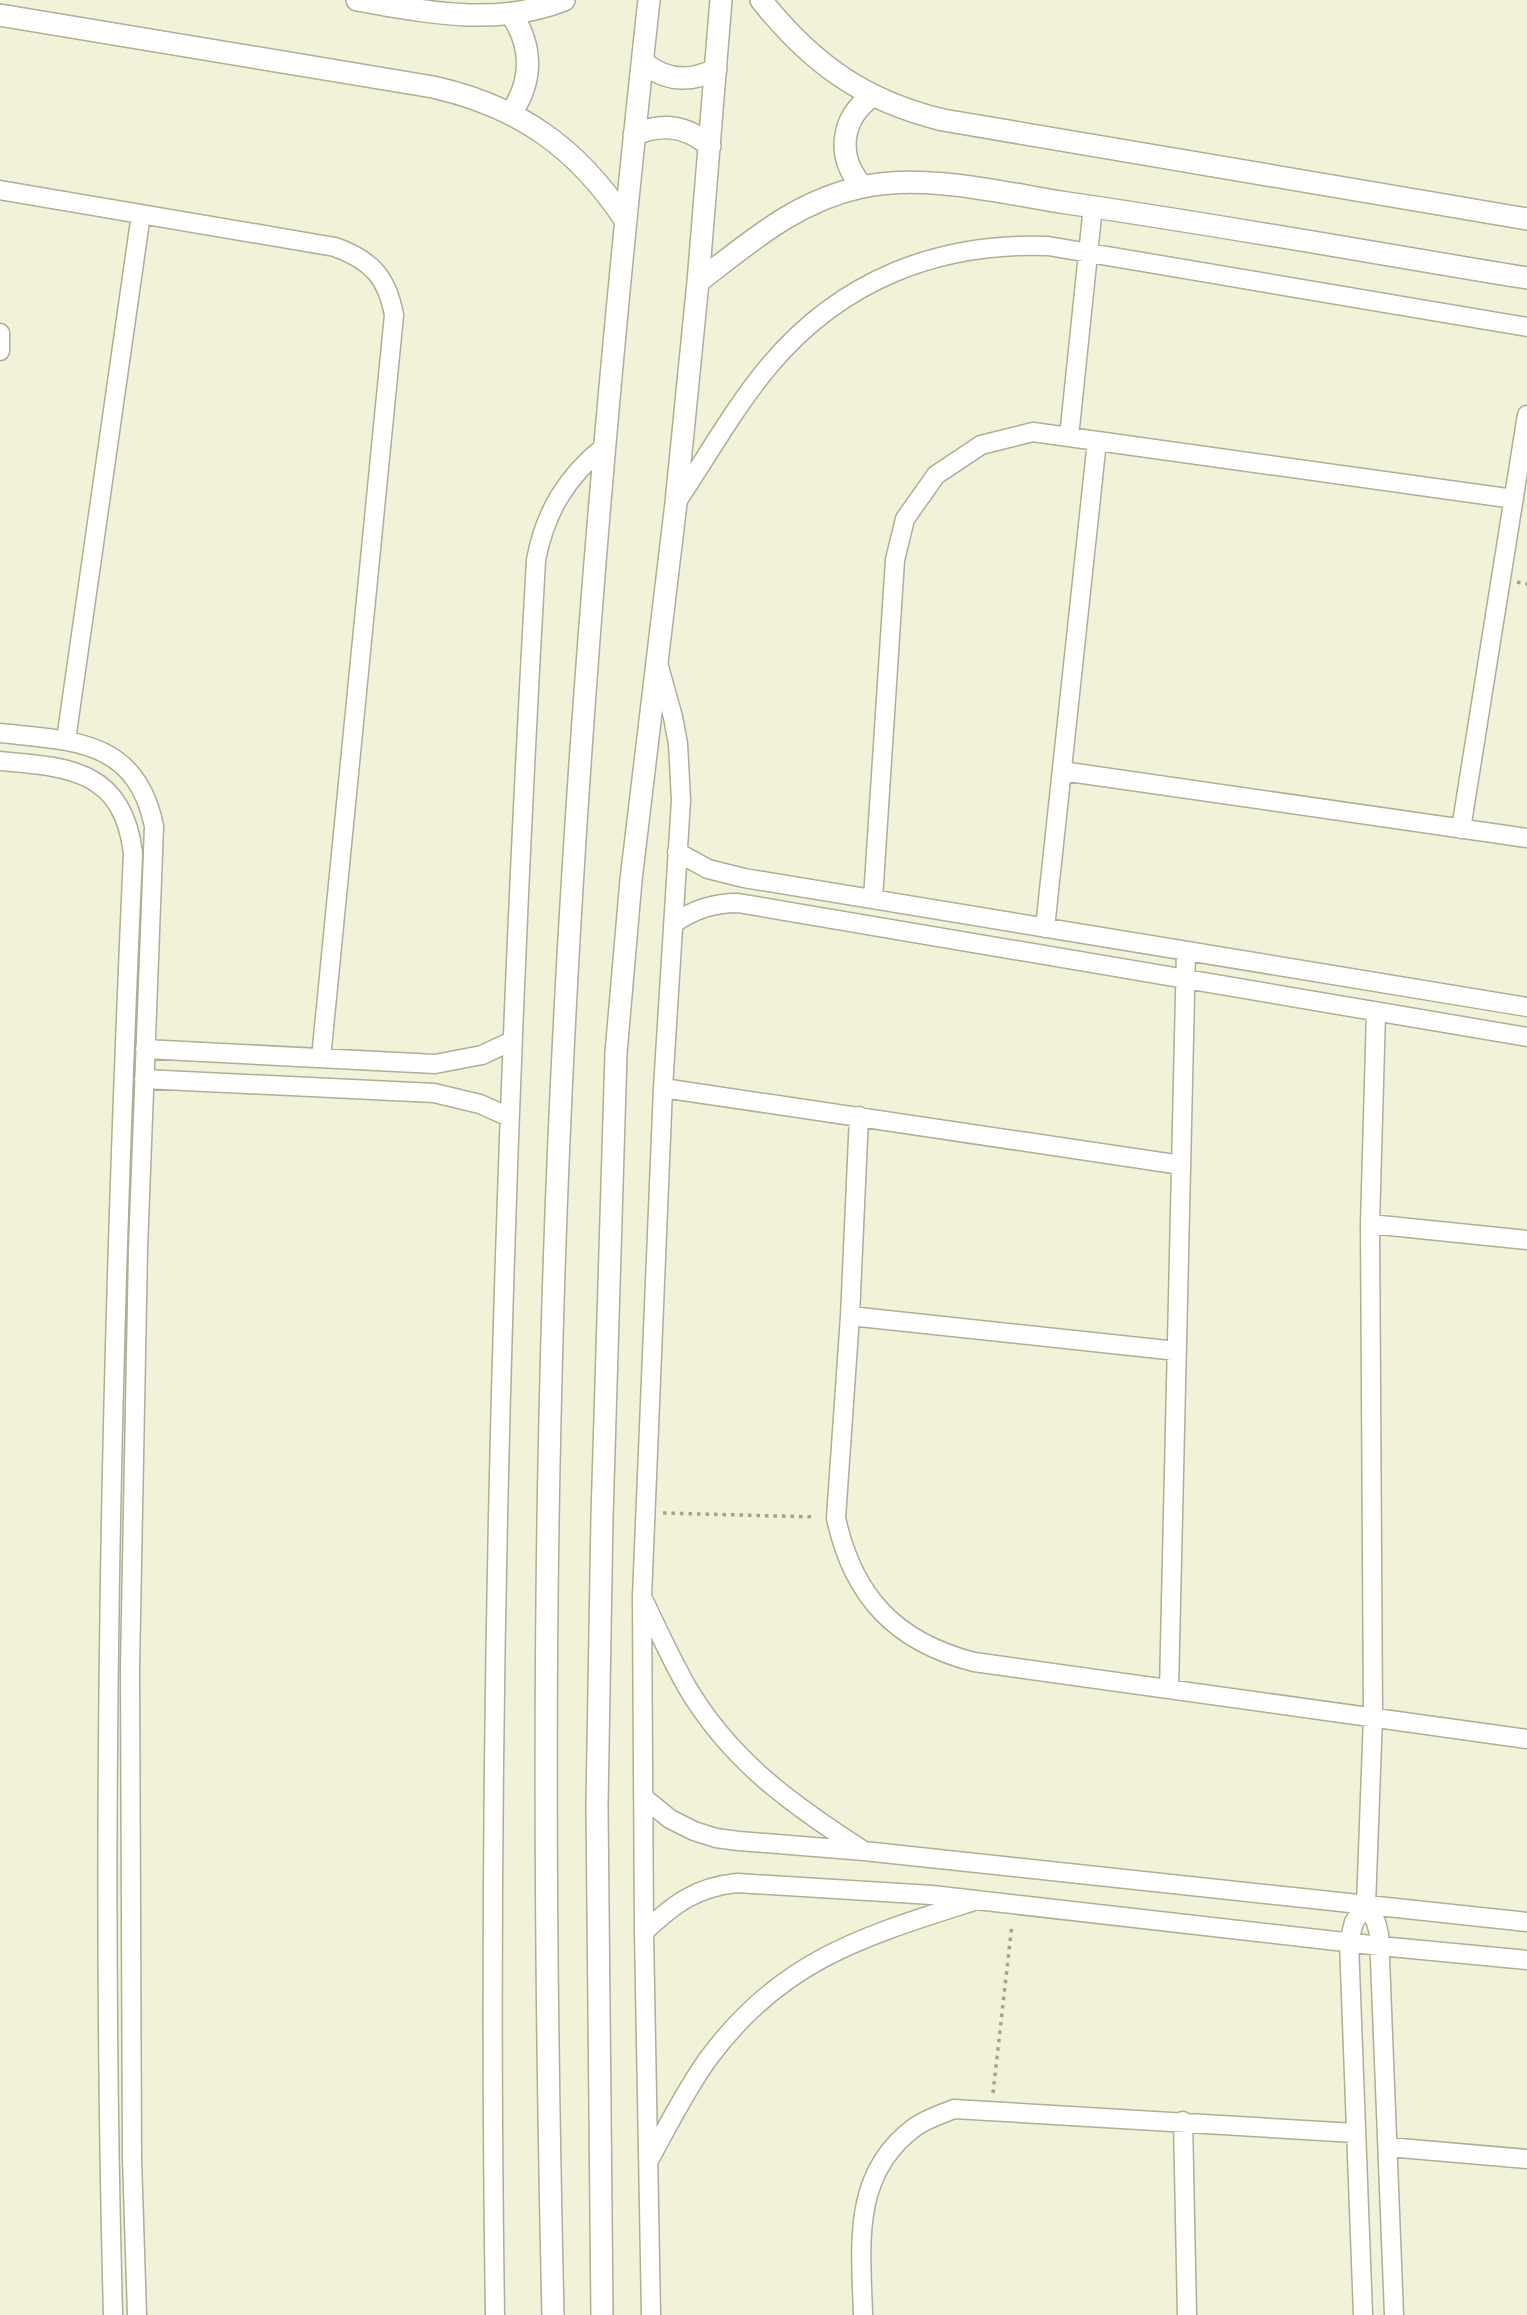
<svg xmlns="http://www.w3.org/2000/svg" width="1527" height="2315" viewBox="0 0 1527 2315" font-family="'IBM Plex Serif',serif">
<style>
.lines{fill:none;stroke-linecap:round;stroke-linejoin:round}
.minor-casing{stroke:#afae96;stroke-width:21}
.tertiary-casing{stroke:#afae96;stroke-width:24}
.path{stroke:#a3a38f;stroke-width:3.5;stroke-dasharray:3.5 5;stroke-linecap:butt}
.minor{stroke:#fff;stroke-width:18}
.tertiary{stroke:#fff;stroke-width:21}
</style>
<rect width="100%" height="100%" fill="#f2f2d8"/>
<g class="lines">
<g class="minor-casing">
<path id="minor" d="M0,190L335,247C371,260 387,277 394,315L321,1058
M0,333V351
M1069,437L1093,206
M676,503C707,457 734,408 769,366C841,280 938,242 1048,246L1527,327
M0,733C73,741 136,739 154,826L138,1249L130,1668L132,2159L137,2315
M66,740L141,214
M0,761C69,767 123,770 133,853C111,1341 100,1828 113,2315
M1062,771L1527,838
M1461,829L1527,415
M677,852L708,869L744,878L1527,1007
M873,899L895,560L905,519L936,475L981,445L1033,432L1514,499
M673,924C693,910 712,903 738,903L1527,1037
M1045,928L1097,441
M1376,1012L1370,1224L1373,1717L1366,1905L1376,1922L1379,1934L1394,2315
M145,1049L435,1064L482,1055L512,1041
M144,1079L434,1093L480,1104L509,1117
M663,1088L1181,1165
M859,1116L850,1316L836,1518C853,1597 896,1642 974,1662L1527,1739
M1370,1224L1527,1240
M850,1316L1177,1351
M644,1601C658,1630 671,1659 687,1687C730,1760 791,1804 861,1849
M1169,1689L1186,951
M643,1797L670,1819L694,1831L716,1838L739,1841L864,1851L1527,1922
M644,1932C674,1904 696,1887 737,1883L932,1895L1380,1946L1527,1960
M1183,2121L1187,2315
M1388,2147L1527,2159
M649,2160C668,2126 685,2091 708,2059C780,1961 861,1937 971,1902
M495,2315C486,1730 503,1144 536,560C545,512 567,476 605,446
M651,2315L644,1932L642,1597L663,1088L681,800L678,744L673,717L658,663
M863,2315C861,2245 851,2174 915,2127C926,2119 942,2114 954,2109L1355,2133
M1363,2315L1349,1942L1354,1922L1366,1905"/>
</g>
<g class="tertiary-casing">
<path id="tertiary" d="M357,0C427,12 496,27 564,0
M761,0C812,64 864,101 943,120L1527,219
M511,14C533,46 533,81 511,113
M0,15L433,87C518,106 577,147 625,220
M643,62C665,81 690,83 716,69
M634,135C662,122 687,126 710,146
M863,187C836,158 840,119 872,96
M698,282C750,242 796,201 862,187C926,173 1002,193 1067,203C1220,225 1374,253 1527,278
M553,2315C546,2016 543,1717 550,1418C560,944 597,471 649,0
M602,2315L597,1805L602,1517L616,1053L631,880L676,503L698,282L721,0"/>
</g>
<path class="path" d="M1517,582L1527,584
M663,1513L816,1517
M993,2093L1012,1924"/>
<use href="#minor" class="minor"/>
<use href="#tertiary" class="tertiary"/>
</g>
</svg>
